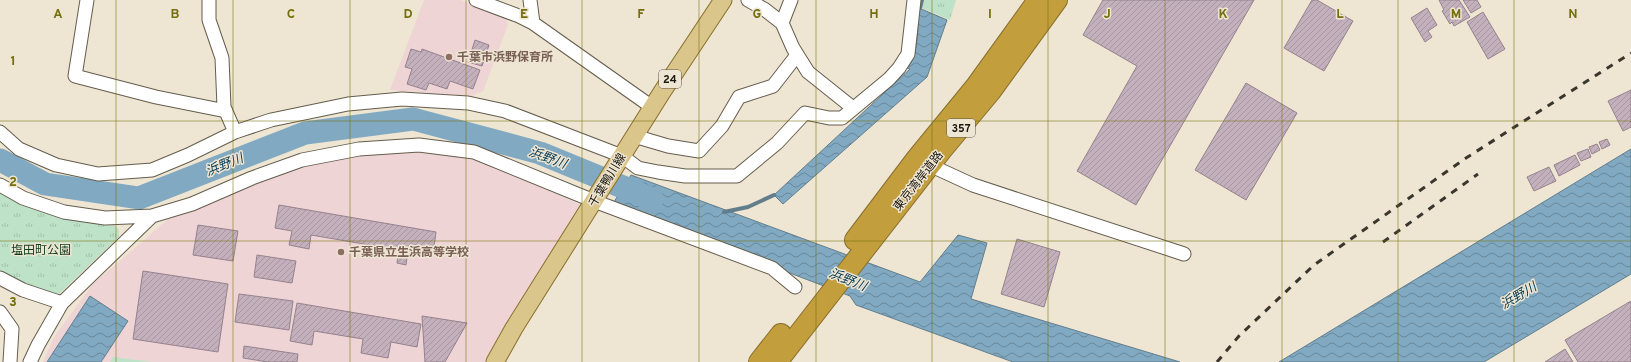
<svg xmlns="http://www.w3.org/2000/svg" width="1631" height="362" viewBox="0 0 1631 362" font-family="Overpass,'Noto Sans JP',sans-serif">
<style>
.education{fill:#efd4d6}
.grass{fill:url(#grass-tufts)}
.pitch{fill:#bee2c7}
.water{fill:url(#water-waves);stroke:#627e8d}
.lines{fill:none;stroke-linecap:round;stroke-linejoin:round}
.stream{stroke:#627e8d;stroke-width:4}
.river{stroke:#81a9c2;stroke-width:23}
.building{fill:url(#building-hatch);stroke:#94828d}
.minor-casing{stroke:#655d4d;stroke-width:15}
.major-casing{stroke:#886f2d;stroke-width:19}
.highway-casing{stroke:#886f2d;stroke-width:22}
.minor{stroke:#fff;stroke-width:13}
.major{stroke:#dac58a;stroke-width:17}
.highway{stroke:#c29e3c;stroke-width:20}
.rail{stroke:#3a362d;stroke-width:3;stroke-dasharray:7 7;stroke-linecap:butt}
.grid{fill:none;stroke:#746e0c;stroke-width:1;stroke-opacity:0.55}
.education-dot{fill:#8d6e63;stroke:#eee5d2;stroke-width:1.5}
.labels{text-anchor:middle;stroke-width:3;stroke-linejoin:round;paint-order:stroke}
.shield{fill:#eee5d2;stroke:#5a564b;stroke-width:1}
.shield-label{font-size:11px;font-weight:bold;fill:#1b1811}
.education-label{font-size:12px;font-weight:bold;fill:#785e54;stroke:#eee5d2;text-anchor:start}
.street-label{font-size:12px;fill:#1b1811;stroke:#eee5d2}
.park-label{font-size:12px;fill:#103c20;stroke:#eee5d2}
.water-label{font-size:13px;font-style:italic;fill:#033a54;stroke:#eee5d2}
.grid-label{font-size:13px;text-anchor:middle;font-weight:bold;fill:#746e0c;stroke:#eee5d2;stroke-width:3;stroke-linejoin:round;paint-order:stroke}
</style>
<defs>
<pattern id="grass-tufts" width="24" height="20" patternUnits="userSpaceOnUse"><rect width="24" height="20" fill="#bee2c7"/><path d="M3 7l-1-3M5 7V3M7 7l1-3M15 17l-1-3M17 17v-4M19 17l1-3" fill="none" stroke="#a3c1aa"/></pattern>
<pattern id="water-waves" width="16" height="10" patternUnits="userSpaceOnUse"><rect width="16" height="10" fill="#81a9c2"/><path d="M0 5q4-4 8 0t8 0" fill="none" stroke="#69899c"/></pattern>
<pattern id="building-hatch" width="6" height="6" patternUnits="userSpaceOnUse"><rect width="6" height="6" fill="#c3b0bc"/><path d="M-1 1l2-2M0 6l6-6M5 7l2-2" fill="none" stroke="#a797a1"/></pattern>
</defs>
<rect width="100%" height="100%" fill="#eee5d2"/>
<path class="education" d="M424,0H460L505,16L508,25L483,91L472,96L390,90Z
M368,151L438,152L492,164L581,205L501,333L486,362H43L54,337L92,285L168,219L286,170Z"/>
<path class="grass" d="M924,0H956L950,20L922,8Z
M0,193L30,207L113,224L119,230V237L58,295L12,282L0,272Z"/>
<path class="pitch" d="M113,357L153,362H110Z"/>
<path class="water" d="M919,8L947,20L927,77L783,204L774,195L910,69L907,68C920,53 917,26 919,8Z
M1631,149V274L1484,362H1279Z
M631,175L920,282L958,235L987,243L971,299L1180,362H1013L856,305L850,296L612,205Z
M90,296L128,321L101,362H47Z"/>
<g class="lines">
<path class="stream" d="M920,8L922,0
M724,212L748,207L774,195"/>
<path class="river" d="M0,160L45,184L139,198L305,133L413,119L540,153L652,199"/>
</g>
<path class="building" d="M1103,0H1254L1136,205L1077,171L1137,66L1083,35Z
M1312,0H1317L1353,21L1324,71L1284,48Z
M1439,0H1459L1470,17L1454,26L1452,22L1450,24L1442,11L1444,10Z
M1463,0H1477L1481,7L1471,13Z
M1427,8L1437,25L1428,31L1432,37L1425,42L1411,18Z
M1483,12L1505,49L1488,59L1467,22Z
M475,40L489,45L482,66L468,62Z
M411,49L421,52L422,49L480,70L473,89L450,81L447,89L429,83L426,90L407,84L412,69L405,67Z
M1246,83L1297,113L1246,200L1195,170Z
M1631,90V127L1623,131L1608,101Z
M1607,139L1610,145L1602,149L1599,142Z
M1597,144L1600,150L1592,154L1589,147Z
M1588,149L1591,157L1581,161L1577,153Z
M1575,155L1580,165L1559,176L1554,165Z
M1549,167L1556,181L1534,191L1527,177Z
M279,205L436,232L433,255L408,251L406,265L397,263L399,250L311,235L309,249L289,245L292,231L275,228Z
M198,225L238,231L233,261L193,255Z
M1017,239L1060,252L1044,307L1001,294Z
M257,255L296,261L292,283L254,277Z
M143,271L228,284L218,352L133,339Z
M239,294L293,301L289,330L235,322Z
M1631,301V362H1578L1565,340Z
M297,303L421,324L417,347L391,342L388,358L361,353L363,339L314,331L312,345L290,341Z
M422,316L467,323L445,362H425Z
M244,346L298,354L297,362H268L243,358Z
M1565,349L1573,362H1545Z"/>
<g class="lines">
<g class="minor-casing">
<path id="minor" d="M87,0L75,76L156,97L226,111
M209,0V20L222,58L224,107L235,132
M476,0L519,16L533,23L652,107
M530,0L533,23
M748,0L764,9L782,23L793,48L808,72L853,108
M782,23L791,0
M0,132L19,149L56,165L98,174L152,170L188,155L235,132L271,120L348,104L402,99L468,103L505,111L622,156L638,168L658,172L685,176H737L777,143L805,113L829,118H842L889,79L899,68L908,54L914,0
M634,136L668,146L699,151L722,126L739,97L773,86L797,55
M923,162L973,185L1184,254
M0,185L23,198L64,212L105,218L152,216L192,204L252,178L302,160L359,149L419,145L474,152L594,201L772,268L795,287
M0,278L23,290L62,303
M0,312L12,329L10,362
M30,362L38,345L62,303L152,216"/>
</g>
<g class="major-casing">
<path id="major" d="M495,362L514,328L662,92L723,0"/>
</g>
<g class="highway-casing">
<path id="highway" d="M855,240L917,158L976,86L1038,0
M759,362L781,334
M777,362L941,151L991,91L1057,0"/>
</g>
<use href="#minor" class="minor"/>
<use href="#major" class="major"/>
<use href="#highway" class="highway"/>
<path class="rail" d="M1383,242L1478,174
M1217,362L1239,336L1314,265L1466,158L1631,53"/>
</g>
<path class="grid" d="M116,0V362M233,0V362M350,0V362M466,0V362M582,0V362M699,0V362M816,0V362M932,0V362M1048,0V362M1165,0V362M1282,0V362M1398,0V362M1514,0V362M0,121H1631M0,241H1631"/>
<g class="education-dot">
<circle cx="449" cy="57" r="4"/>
<circle cx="341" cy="252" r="4"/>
</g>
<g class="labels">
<g class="shield">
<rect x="659" y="70" width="22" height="18" rx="3"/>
<rect x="947" y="119" width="28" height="18" rx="3"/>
</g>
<g class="shield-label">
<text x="670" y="83">24</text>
<text x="961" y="132">357</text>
</g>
<g class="education-label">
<text x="457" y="61">千葉市浜野保育所</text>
<text x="349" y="256">千葉県立生浜高等学校</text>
</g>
<g class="street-label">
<text transform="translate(607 180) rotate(-59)" y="4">千葉鴨川線</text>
<text transform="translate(918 181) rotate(-52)" y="4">東京湾岸道路</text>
</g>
<g class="park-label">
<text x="41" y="254">塩田町公園</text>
</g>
<g class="water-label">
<text transform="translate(548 157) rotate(20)" y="5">浜野川</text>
<text transform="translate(224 164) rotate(-22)" y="5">浜野川</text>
<text transform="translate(848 279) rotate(22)" y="5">浜野川</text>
<text transform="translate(1518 295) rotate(-31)" y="5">浜野川</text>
</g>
</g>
<g class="grid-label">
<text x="58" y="18">A</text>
<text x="175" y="18">B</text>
<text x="291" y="18">C</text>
<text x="408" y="18">D</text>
<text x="524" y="18">E</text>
<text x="641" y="18">F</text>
<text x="757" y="18">G</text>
<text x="874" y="18">H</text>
<text x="990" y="18">I</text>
<text x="1107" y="18">J</text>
<text x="1223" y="18">K</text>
<text x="1340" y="18">L</text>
<text x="1456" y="18">M</text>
<text x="1573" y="18">N</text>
<text x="13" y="65">1</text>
<text x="13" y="186">2</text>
<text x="13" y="306">3</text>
</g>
</svg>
